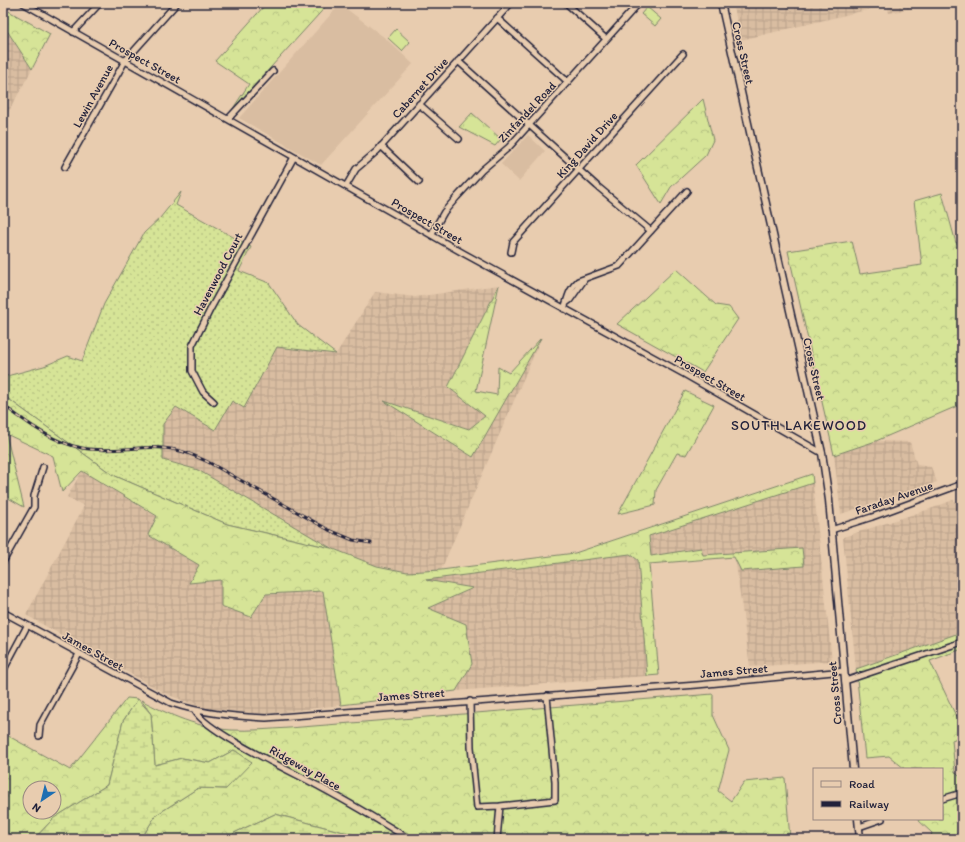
<svg xmlns="http://www.w3.org/2000/svg" width="965" height="842" viewBox="0 0 965 842" font-family="Itim,sans-serif">
<style>
.built{fill:#d9bda1}
.industrial{fill:url(#industrial-grid)}
.grass{fill:url(#grass-dots);stroke:#7c8369}
.forest{fill:url(#forest-crowns);stroke:#7c8369;fill-rule:evenodd}
.wetland{fill:url(#wetland-marsh);stroke:#7c8369}
.park{fill:url(#park-tufts);stroke:#7c8369}
.pitch{fill:#d6e497;stroke:#7c8369}
.lines{fill:none;stroke-linecap:round;stroke-linejoin:round}
.minor-casing{stroke:#22223b;stroke-width:8}
.major-casing{stroke:#22223b;stroke-width:9}
.minor{stroke:#e8ccaf;stroke-width:5}
.major{stroke:#e8ccaf;stroke-width:6}
.rail-casing{stroke:#22223b;stroke-width:3}
.rail{stroke:#e8ccaf;stroke-width:1.5;stroke-dasharray:4.5;stroke-linecap:butt}
.labels{text-anchor:middle;stroke-width:3;stroke-linejoin:round;paint-order:stroke}
.street-label{font-size:12px;fill:#22223b;stroke:#e8ccaf}
.quarter-label{font-size:14px;letter-spacing:1px;fill:#22223b;stroke:#e8ccaf}
</style>
<defs>
<pattern id="industrial-grid" width="8" height="8" patternUnits="userSpaceOnUse"><rect width="8" height="8" fill="#d9bda1"/><path d="M0 4h8M4 0v8" fill="none" stroke="#baa28c"/></pattern>
<pattern id="grass-dots" width="8" height="8" patternUnits="userSpaceOnUse"><rect width="8" height="8" fill="#d6e497"/><path d="M2 2h.1M6 6h.1" fill="none" stroke="#b7c383" stroke-width="1.8" stroke-linecap="round"/></pattern>
<pattern id="forest-crowns" width="20" height="18" patternUnits="userSpaceOnUse"><rect width="20" height="18" fill="#d6e497"/><path d="M2 6a3 3 0 1 1 6 0M12 15a3 3 0 1 1 6 0" fill="none" stroke="#b7c383"/></pattern>
<pattern id="wetland-marsh" width="20" height="14" patternUnits="userSpaceOnUse"><rect width="20" height="14" fill="#d6e497"/><path d="M1 5h8M5 5V1M11 12h8M15 12V8" fill="none" stroke="#b7c383"/></pattern>
<pattern id="park-tufts" width="24" height="20" patternUnits="userSpaceOnUse"><rect width="24" height="20" fill="#d6e497"/><path d="M3 7l-1-3M5 7V3M7 7l1-3M15 17l-1-3M17 17v-4M19 17l1-3" fill="none" stroke="#b7c383"/></pattern>
</defs>
<rect width="100%" height="100%" fill="#e8ccaf"/>
<filter id="ink" filterUnits="userSpaceOnUse"><feTurbulence type="fractalNoise" baseFrequency=".025" numOctaves="2"/><feDisplacementMap in="SourceGraphic" scale="8" xChannelSelector="R" yChannelSelector="G"/><feConvolveMatrix kernelMatrix="1 2 1 2 8 2 1 2 1" color-interpolation-filters="sRGB"/></filter>
<g filter="url(#ink)">
<path class="built" d="M340,4L385,38L413,64L321,165L239,118Z
M528,135L545,151L519,181L501,164Z"/>
<path class="industrial" d="M733,3H935L889,13L887,5L741,40Z
M3,29L8,32L32,69L3,122Z
M499,285L448,387L485,415L470,429L386,402L473,457L541,338L441,570L630,554L638,560L647,676L456,691L472,664L427,608L472,588L424,580L407,572L377,566L331,548L198,470L163,460V424L176,407L215,429L232,401L244,408L277,347L336,354L375,292L415,297Z
M876,441L910,442L917,465L931,467L937,482L841,514L834,455Z
M82,471L157,517L148,535L200,565L189,583L222,580L266,594L323,591L341,705L265,714L205,709L166,694L26,615L84,506L67,497Z
M813,483L832,661L750,667L735,557L804,566L802,548L703,555L700,548L651,556L649,536Z
M953,500L962,505V632L856,669L843,537L933,508Z"/>
<path class="grass" d="M181,192L176,205L251,247L239,271L269,283L298,325L336,354L277,347L244,408L232,401L215,430L176,407L163,424V460L198,470L331,548L227,524L113,475L3,395V373L7,376L44,366L68,356L82,361L104,304L144,233L160,218Z"/>
<path class="forest" d="M263,3H329L232,110L249,84L215,61L265,5Z
M3,8L50,34L32,69L8,32L3,29Z
M703,99L713,140L706,155L671,187L661,204L636,165Z
M942,193L956,243L962,242V404L876,441L834,455L788,251L852,241L860,274L922,265L914,201Z
M676,269L716,305L729,307L738,319L703,372L617,324Z
M499,285L476,391L497,395L498,367L509,373L541,338L473,457L384,401L469,429L485,416L448,387Z
M685,391L714,405L686,455L677,453L656,490L655,505L618,514Z
M3,395L113,475L227,524L331,548L377,566L407,572L441,570L575,553L812,474L813,483L649,536L651,556L701,548L703,555L802,548L804,566L741,571L734,557L649,564L659,675L647,676L638,560L630,554L426,580L473,588L428,608L466,624L472,664L456,691L341,705L323,591L266,594L251,617L221,606V580L189,583L199,565L148,535L157,516L82,471L62,492L53,456L6,434L24,507L3,495Z
M962,632V649L930,661L956,716L962,714V736L952,740L955,772L962,779V839H930L932,833L917,819H942V769H905L889,756L865,758L856,669Z
M713,694V715L729,750L718,791L731,801L744,782L785,778L790,839H370L275,814L234,833L229,839H141L156,815L198,788L226,789L234,750L210,763L182,758L155,765L151,714L141,700C169,715 199,728 231,730C250,731 270,729 289,728Z
M127,698L138,699L123,721L107,785L54,818L34,839H3V733L70,770ZM30,788H54V812H30Z"/>
<path class="wetland" d="M138,699L151,714L155,765L182,758L210,763L234,750L252,762L226,789L198,788L156,815L141,839H34L54,818L107,785L123,721Z
M275,814L370,839H229L234,833Z"/>
<path class="park" d="M647,7L661,19L655,26L641,14Z
M472,113L501,139L495,146L459,127Z"/>
<path class="pitch" d="M396,29L410,42L402,51L388,38Z"/>
<g class="lines">
<g class="minor-casing">
<path id="minor" d="M23,3L463,253L684,374L822,453
M566,3L606,39
M497,18L568,82
M73,32L100,3
M458,61L597,186L651,231
M419,104L459,139
M228,119L273,71
M381,146L419,182
M65,167L125,61L177,3
M346,186L356,169L377,151L511,3
M431,235L444,212L457,197L482,170L509,147L639,3
M511,252L513,242L683,54
M566,303L570,300L584,280
M564,309C568,298 568,290 578,281L619,266L687,191
M214,402L203,392L192,371V346L211,308L294,157
M831,530L872,517L962,484
M3,562L34,507V496L43,467
M3,612L171,703C204,714 232,716 266,718L697,685L844,671
M3,671L27,626
M845,681L962,642
M470,701L471,747L477,807L500,806
M195,711C208,733 293,772 320,787C350,803 380,821 409,839
M39,736L40,725L79,654
M942,799L962,793
M859,827L882,819
M497,839L500,806L555,800V782L547,696"/>
</g>
<g class="major-casing">
<path id="major" d="M721,3L822,453L829,500L853,769
M858,819L860,839"/>
</g>
<use href="#minor" class="minor"/>
<use href="#major" class="major"/>
<g class="rail-casing">
<path id="rail" d="M3,405C26,422 53,443 82,448C114,454 145,443 176,450C188,452 197,457 208,462L329,530L353,540L371,543"/>
</g>
<use href="#rail" class="rail"/>
</g>
</g>
<g class="labels">
<g class="street-label">
<text transform="translate(743 53) rotate(77)" y="4">Cross Street</text>
<text transform="translate(145 61) rotate(29)" y="4">Prospect Street</text>
<text transform="translate(420 88) rotate(-48)" y="4">Cabernet Drive</text>
<text transform="translate(93 96) rotate(-61)" y="4">Lewin Avenue</text>
<text transform="translate(527 112) rotate(-47)" y="4">Zinfandel Road</text>
<text transform="translate(587 145) rotate(-48)" y="4">King David Drive</text>
<text transform="translate(427 221) rotate(30)" y="4">Prospect Street</text>
<text transform="translate(218 274) rotate(-62)" y="4">Havenwood Court</text>
<text transform="translate(814 369) rotate(77)" y="4">Cross Street</text>
<text transform="translate(710 378) rotate(30)" y="4">Prospect Street</text>
<text transform="translate(894 498) rotate(-19)" y="4">Faraday Avenue</text>
<text transform="translate(93 651) rotate(29)" y="4">James Street</text>
<text transform="translate(734 671) rotate(-5)" y="4">James Street</text>
<text transform="translate(835 693) rotate(-95)" y="4">Cross Street</text>
<text transform="translate(411 695) rotate(-4)" y="4">James Street</text>
<text transform="translate(305 768) rotate(29)" y="4">Ridgeway Place</text>
</g>
<g class="quarter-label">
<text x="799" y="430">SOUTH LAKEWOOD</text>
</g>
</g>
<rect width="965" height="842" fill="none" stroke="#e8ccaf" stroke-width="16"/>
<rect x="8" y="8" width="949" height="826" fill="none" stroke="#22223b" stroke-width="1.5" filter="url(#ink)"/>
<rect x="813" y="768" width="130" height="52" fill="#e8ccaf" stroke="#998881"/>
<rect x="821" y="781" width="20" height="6" fill="#e8ccaf" stroke="#998881"/>
<text x="849" y="788" font-size="12" fill="#22223b">Road</text>
<rect x="821" y="801" width="20" height="6" fill="#22223b" stroke="#998881"/>
<text x="849" y="808" font-size="12" fill="#22223b">Railway</text>
<g transform="translate(42 800) rotate(215)"><circle r="19" fill="#e8ccaf" stroke="#998881"/>
<path d="M0-3L7 15L0 10L-7 15Z" fill="#1f6fb2"/>
<text y="-6" font-size="11" font-weight="bold" text-anchor="middle" fill="#22223b">N</text>
</g>
</svg>
